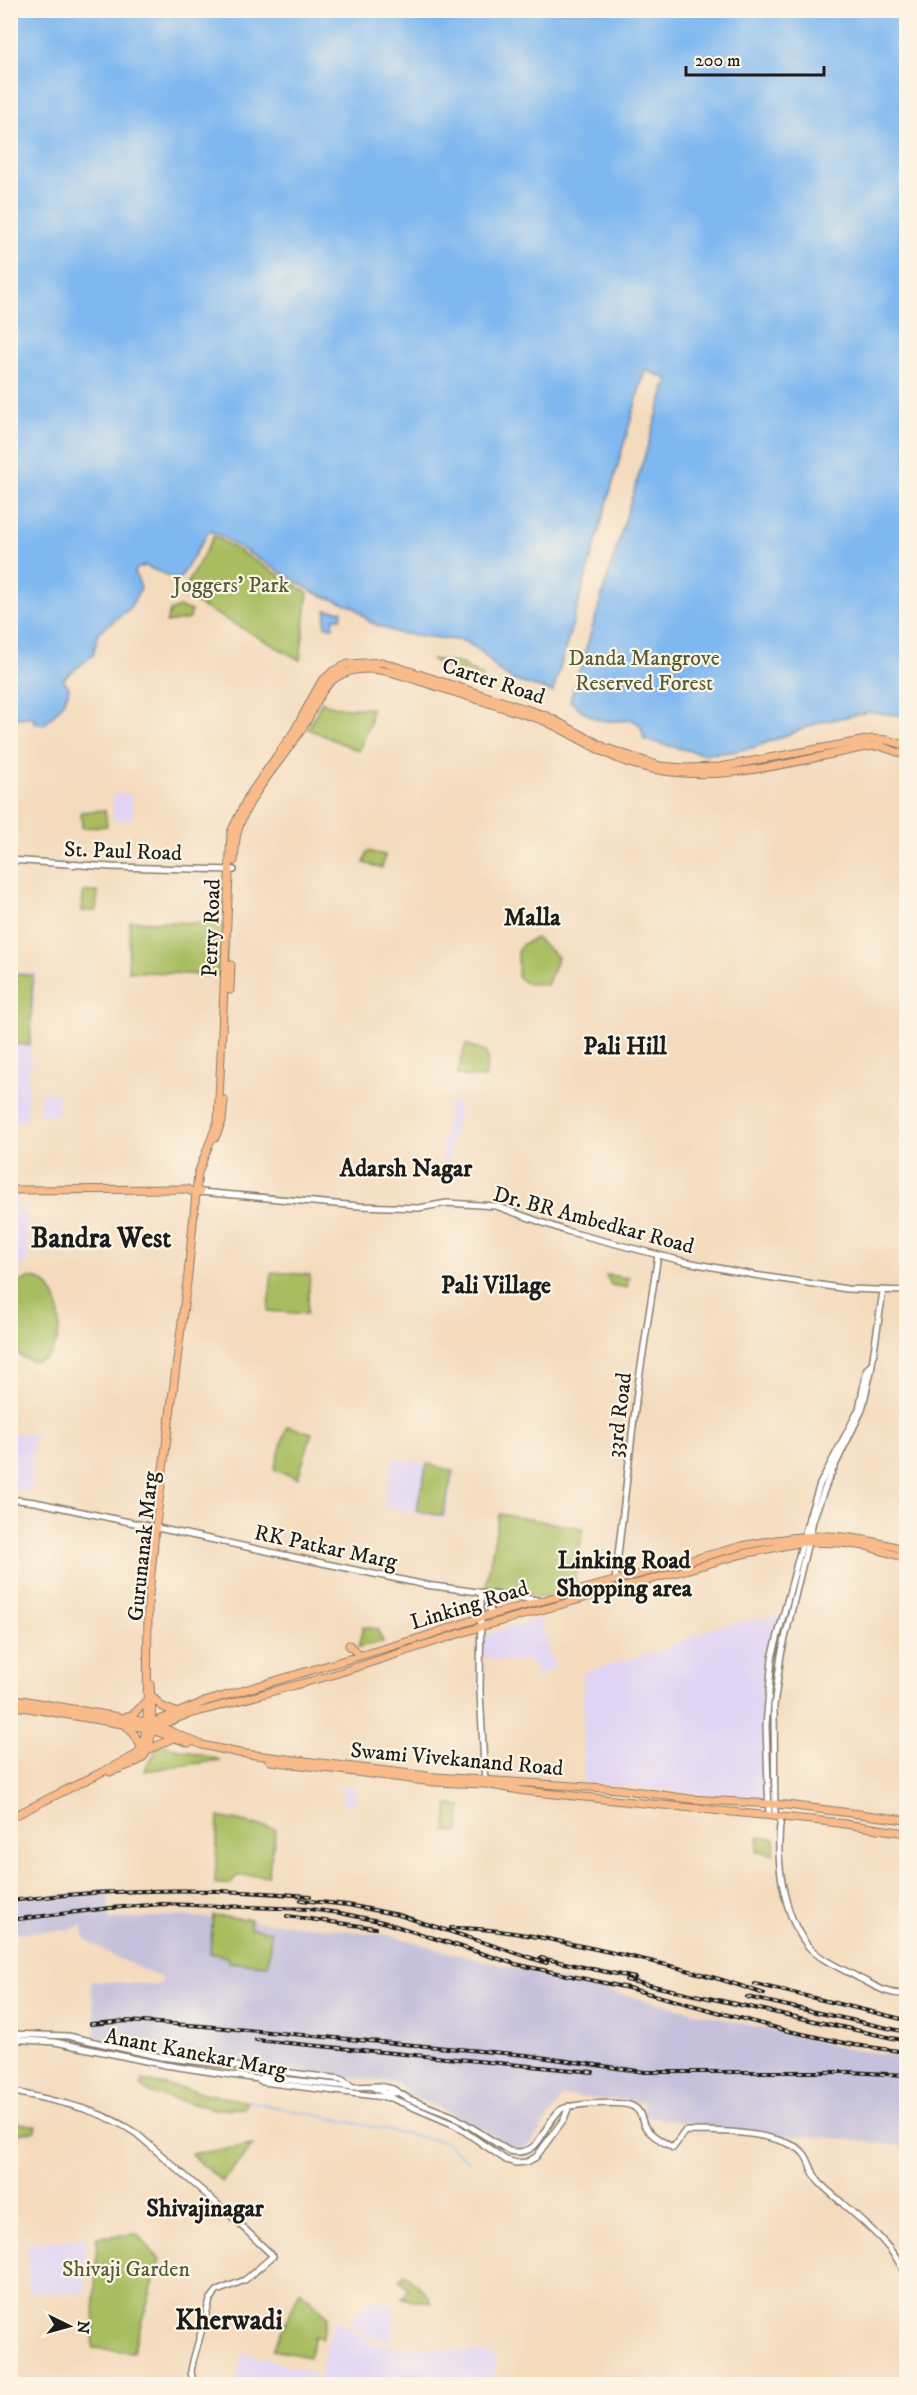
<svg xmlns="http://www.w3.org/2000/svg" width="917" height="2395" viewBox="0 0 917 2395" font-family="'IM FELL DW Pica',serif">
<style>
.built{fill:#e1d4f4}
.industrial{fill:#c5c0db}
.green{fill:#a9bd61;stroke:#626c3e;stroke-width:1.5}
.water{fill:#7fb8f0;stroke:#4e6a86;stroke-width:1.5}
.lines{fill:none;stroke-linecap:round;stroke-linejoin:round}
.stream{stroke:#7fb8f0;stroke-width:1.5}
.minor-casing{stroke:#887c6d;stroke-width:8}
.major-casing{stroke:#887c6d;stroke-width:9}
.minor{stroke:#fff;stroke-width:5}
.major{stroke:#fabb8b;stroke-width:7}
.rail-casing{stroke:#1c1c1c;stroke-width:4}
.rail{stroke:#fcf5e5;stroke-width:1.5;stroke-dasharray:4.5;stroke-linecap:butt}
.labels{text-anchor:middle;stroke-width:4.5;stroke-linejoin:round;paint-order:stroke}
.park-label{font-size:22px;fill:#545c38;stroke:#fcf5e5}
.street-label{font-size:22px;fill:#1c1c1c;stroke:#fcf5e5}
.neighbourhood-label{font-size:24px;font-weight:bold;fill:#1c1c1c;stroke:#fcf5e5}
.district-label{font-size:28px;font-weight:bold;fill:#1c1c1c;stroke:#fcf5e5}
</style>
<rect width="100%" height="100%" fill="#fcf5e5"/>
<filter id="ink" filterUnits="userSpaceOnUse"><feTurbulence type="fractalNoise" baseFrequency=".0167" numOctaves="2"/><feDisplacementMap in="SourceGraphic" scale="12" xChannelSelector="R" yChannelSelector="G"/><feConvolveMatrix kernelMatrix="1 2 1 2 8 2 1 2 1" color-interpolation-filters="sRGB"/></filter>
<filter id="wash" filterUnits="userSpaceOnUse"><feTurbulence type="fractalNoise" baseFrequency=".008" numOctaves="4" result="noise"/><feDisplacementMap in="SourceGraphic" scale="24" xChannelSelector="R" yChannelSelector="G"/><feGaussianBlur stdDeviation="1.35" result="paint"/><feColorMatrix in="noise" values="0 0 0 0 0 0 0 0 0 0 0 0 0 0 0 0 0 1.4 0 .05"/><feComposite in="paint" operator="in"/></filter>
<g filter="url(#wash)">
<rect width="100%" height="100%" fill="#f4dbbe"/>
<path class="built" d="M113,794H131L132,819L113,820Z
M10,971L36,973L26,1121L11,1120Z
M40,1092L58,1093L57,1115H39Z
M450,1101L457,1102V1121L449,1154L451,1180L443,1181L441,1156Z
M18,1197V1212H27V1265H11V1198Z
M11,1433L33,1434L31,1487L27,1492L11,1491Z
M393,1458L455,1470L445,1519L383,1507Z
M779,1615L769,1664L767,1801L584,1782L583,1673L656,1651L715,1627Z
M539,1618L555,1669L537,1675L530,1659L510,1662L484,1658V1636Z
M344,1785L356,1786L354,1806L342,1805Z
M86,2238L85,2293H28V2243Z
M372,2297L395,2308L392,2340L372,2337L360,2331L350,2320Z
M334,2320L345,2326L348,2324L360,2336L375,2344L486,2353L497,2360L491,2384H317Z
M243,2353L306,2370L315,2375L313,2384H236Z"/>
<path class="industrial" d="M108,1890L109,1919L181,1916L298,1925L394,1936L455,1954L852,2050L906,2056V2147L835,2138L713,2130L702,2125L642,2116L644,2102L563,2096L530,2145L520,2150L459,2117L408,2095L398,2083L163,2054L95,2037L96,2027L91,1981L162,1985V1978L119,1959L85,1939L82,1926L67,1930L11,1933V1900Z"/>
<path class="green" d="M214,536L308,593L300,660L181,595Z
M179,607L191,611L190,619L166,623L170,611Z
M431,659L462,664L484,678L467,671H454Z
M322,701C333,710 356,707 371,708L370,723L359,751L308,729Z
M105,810L107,826L82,828L81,812Z
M368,851L385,855L382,868L364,863Z
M83,892H98L96,911H82Z
M130,921L228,924L225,976L128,971Z
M536,938L558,957L547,985L525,983L518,977V950L523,944Z
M11,974L33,975L30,1045L11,1044Z
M466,1044L485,1052L488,1059L485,1078L457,1075Z
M272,1272L310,1275L307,1314L268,1311Z
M606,1275L629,1278L627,1288L611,1285Z
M28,1278C70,1275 69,1368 31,1361C24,1360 19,1355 17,1350C10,1337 8,1302 14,1289C17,1283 22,1281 28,1278Z
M287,1426L312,1433L298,1478L274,1470Z
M427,1464L453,1471L443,1516L416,1511Z
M499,1514L583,1528L573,1590L545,1598L489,1588L486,1585Z
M363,1627L377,1629L383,1642L358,1647Z
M164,1745L220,1760L144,1771L158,1747Z
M448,1805L461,1806L459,1832L446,1831Z
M218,1817L276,1829L268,1875L237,1876L230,1884H215Z
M758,1837L775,1839L774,1854L757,1852Z
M213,1916L250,1919V1928L271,1931L268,1965L228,1962L227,1957L210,1953Z
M142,2080L247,2102L244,2108L214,2109L152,2094L141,2086Z
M11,2121L36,2126L35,2131L11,2135Z
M253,2145L222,2182L191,2154Z
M137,2234L160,2260L133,2352L93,2348L97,2237Z
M405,2274L429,2296L432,2303L402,2298L409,2290L400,2279Z
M300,2291L328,2316L322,2338L315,2336L309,2357L273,2350Z
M407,2375L463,2380L462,2384H406Z"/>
<path class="water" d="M11,10L906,11V716L869,712L821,722L755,747L732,752L703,754L644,740L641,726L633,720C600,722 596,723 570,701L668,379L645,370L553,692L513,680L500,672L481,651L464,641L397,633L370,622L354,607L315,593L219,535L209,531L179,580L145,566L136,569L135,572L141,588L129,609L98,633L93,655L63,679L69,688C66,704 55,713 44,725L35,723L33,717L17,718L11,724Z
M326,610L342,611L341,618H334L333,627L325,626Z"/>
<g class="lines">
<path class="stream" d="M248,2101L445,2142L468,2161"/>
</g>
</g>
<g filter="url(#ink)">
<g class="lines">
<g class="minor-casing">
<path id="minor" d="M10,860L111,867L234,870
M200,1192L359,1206L419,1208L447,1203L496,1206L566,1231L682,1261L754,1275L847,1289L906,1291
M10,1499L35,1502L426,1585L537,1600
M615,1581L637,1392L658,1255
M481,1594L480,1692L485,1784
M486,1594L492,1616
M769,1816L766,1725L772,1658L810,1514L820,1484L859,1409L867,1369L871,1365
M775,1817L774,1706L781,1655L814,1517L828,1480L862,1410L871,1371L883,1291
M781,1817C775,1857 782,1914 808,1946C821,1961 843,1969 859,1978C875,1986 888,1995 906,1994
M10,2034L68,2036L161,2057L341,2079L353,2087
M10,2039L55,2042L165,2065L258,2079L263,2082L391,2098L455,2125L506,2160L516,2163L527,2162L536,2157L564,2119L569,2106
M258,2079L263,2077L354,2087L379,2086L393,2089L409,2099L455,2117L509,2151C541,2158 541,2128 559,2111C566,2103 622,2101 632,2106C641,2110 641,2118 644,2125C649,2135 664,2142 673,2148L685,2131C720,2131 761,2131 794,2146C811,2154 808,2169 819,2182C826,2190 836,2197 843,2204C866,2224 895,2248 906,2276
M374,2088L385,2093H395
M10,2091C54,2101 100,2108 137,2134L230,2215L273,2256L245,2280L217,2291L210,2300L193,2361L191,2371L193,2384"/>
</g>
<g class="major-casing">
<path id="major" d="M234,861C235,852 235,842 237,834C245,797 285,757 304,726C314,710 320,687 337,677C354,666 376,668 394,673L542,720C573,733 600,754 632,764C710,788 789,762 866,747L880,746L906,755
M230,990L231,965
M215,1138L222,1121L224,1100
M10,1190L187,1189L190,1191L200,1192
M349,1645L359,1655
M151,1695L161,1706L175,1712
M10,1698L152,1723L202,1745L239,1753L436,1777L619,1789L690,1799L787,1805L906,1820
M10,1705L146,1728L189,1743
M127,1716L134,1714L145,1702
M152,1723L204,1702L423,1637L479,1618L742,1546C805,1533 844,1531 906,1550
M124,1724L134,1734L142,1748
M156,1727L183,1716L332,1675L480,1627L743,1554L803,1542L840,1543L866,1546L906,1558
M148,1750L173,1738
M270,1761L433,1782L485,1784L525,1791L831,1822L906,1833
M110,1772C120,1768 133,1765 141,1759C157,1746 151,1703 150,1684
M10,1818L138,1754L144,1740L147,1722L148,1605L155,1532L188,1274L198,1173L218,1121L231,832L248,797L295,730L321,682L333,671L348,664L382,662L547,716L606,748L660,766L684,768L720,767L872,739L887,740L906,745"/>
</g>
<use href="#minor" class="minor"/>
<use href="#major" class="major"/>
<g class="rail-casing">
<path id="rail" d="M301,1900L348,1905L399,1915L547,1963
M10,1901C110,1888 209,1888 310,1896
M287,1916L376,1928
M10,1920L110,1908L163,1904L309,1909L340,1913L383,1922L515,1964L628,1988L784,2030L854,2045L906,2052
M451,1928C502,1928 550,1939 600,1950C656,1962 710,1974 764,1994
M541,1958L635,1978
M626,1980L906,2041
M755,1984L906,2020
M747,1997L906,2032
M91,2024L127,2021L203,2026L526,2055L645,2072H849L906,2075
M256,2040L593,2072"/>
</g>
<use href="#rail" class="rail"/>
</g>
</g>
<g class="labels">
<g class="park-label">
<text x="231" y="592">Joggers' Park</text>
<text x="644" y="665">Danda Mangrove<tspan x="644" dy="25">Reserved Forest</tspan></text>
<text x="126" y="2276">Shivaji Garden</text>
</g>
<g class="street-label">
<text transform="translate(494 680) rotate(18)" y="8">Carter Road</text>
<text transform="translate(123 850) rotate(2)" y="8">St. Paul Road</text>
<text transform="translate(210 928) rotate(-88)" y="8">Perry Road</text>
<text transform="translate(594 1219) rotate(15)" y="8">Dr. BR Ambedkar Road</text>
<text transform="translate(618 1415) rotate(-83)" y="8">33rd Road</text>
<text transform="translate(142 1546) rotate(-84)" y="8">Gurunanak Marg</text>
<text transform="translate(326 1546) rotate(12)" y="8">RK Patkar Marg</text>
<text transform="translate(469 1604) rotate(-17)" y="8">Linking Road</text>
<text transform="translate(457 1758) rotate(5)" y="8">Swami Vivekanand Road</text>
<text transform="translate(196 2052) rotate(11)" y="8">Anant Kanekar Marg</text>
</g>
<g class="neighbourhood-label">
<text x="532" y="925">Malla</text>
<text x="625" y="1054">Pali Hill</text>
<text x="406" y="1176">Adarsh Nagar</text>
<text x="496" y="1293">Pali Village</text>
<text x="624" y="1568">Linking Road<tspan x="624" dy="28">Shopping area</tspan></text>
<text x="205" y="2216">Shivajinagar</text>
</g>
<g class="district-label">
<text x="101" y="1247">Bandra West</text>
<text x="229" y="2329">Kherwadi</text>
</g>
</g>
<rect width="917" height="2395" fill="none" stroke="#fcf5e5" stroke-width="36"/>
<g transform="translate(69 2326) rotate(95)" stroke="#fcf5e5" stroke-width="4.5" paint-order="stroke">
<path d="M0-4.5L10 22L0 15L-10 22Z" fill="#1c1c1c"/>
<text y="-9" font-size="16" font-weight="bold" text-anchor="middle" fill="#1c1c1c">N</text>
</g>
<path d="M686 66v9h138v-9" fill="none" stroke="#1c1c1c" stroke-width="3"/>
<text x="695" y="66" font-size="18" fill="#1c1c1c" stroke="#fcf5e5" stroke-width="4.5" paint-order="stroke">200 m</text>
</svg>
